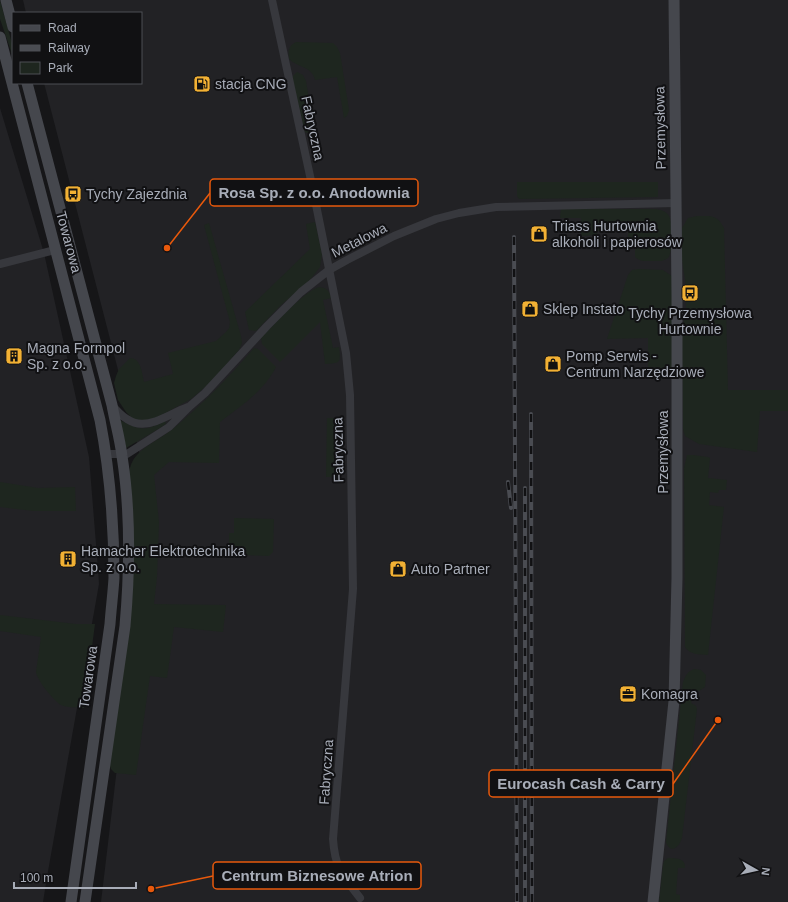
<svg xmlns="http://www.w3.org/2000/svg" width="788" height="902" viewBox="0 0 788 902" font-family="Helvetica,sans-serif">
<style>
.built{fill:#222225}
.green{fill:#1e261f}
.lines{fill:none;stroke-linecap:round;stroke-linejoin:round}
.street{stroke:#37383d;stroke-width:8}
.secondary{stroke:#45474d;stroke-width:11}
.rail-casing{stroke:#4a4c52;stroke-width:4}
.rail{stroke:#111113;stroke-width:2.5;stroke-dasharray:8;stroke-linecap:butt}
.labels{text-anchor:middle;stroke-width:4;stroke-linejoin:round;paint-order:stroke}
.poi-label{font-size:14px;fill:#a8adb8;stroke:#111113;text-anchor:start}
.street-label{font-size:14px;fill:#a8adb8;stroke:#111113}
.leader{fill:none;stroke:#e8590c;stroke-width:1.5}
.callout-dot{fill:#e8590c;stroke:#111113;stroke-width:1.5}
.callout{fill:#111113;stroke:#e8590c;stroke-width:1.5}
.callout-label{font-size:15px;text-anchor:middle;font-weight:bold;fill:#a8adb8}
</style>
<rect width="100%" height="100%" fill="#161618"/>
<path class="built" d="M23,0H788V902H101L139,583L141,459L44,83H141V13H26Z
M0,108L44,253L89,457L98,569L99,584L47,877L43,902H0Z"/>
<path class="green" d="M0,0L13,47V57L0,19Z
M296,42L333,43L337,47L340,53L349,110L347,116L344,118L337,77L315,80C312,66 298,68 289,59C288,52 288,46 296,42Z
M297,72L303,75L306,81L314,129L313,132L311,134L305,132L293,81V76Z
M517,182H658V197L519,199L517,196Z
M561,209H656C661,210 666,211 669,216C673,223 673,253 668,258C663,262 658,261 653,261C645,261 641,262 635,257V245H628V231H597V235L581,236V218H560Z
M697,216C711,216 717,214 724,228L728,390H788V411H760L757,452L699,444L685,436L683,429L682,332L686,306L685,279L682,260V228L688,218Z
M315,222L322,254L320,267L310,280L280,306L256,331L249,330L245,312L310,249L306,224Z
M209,223L241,336L242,343L239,350L210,383L191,399L156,418L142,421L132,418L126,412L118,400L114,383L116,376L119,369L130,358C141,358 142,373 144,382L173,374L168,353L216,341L226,332L229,328L230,322L204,225Z
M639,269L663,270L672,276V370C670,380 655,381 648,376V338L607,339L628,275L632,270Z
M319,287C327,288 329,290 331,298L323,300L333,348L339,347C341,363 341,363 325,364L320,322L280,362L262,344L261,338C274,325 303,292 319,287Z
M254,348L258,349L276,367C264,391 241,406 220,422L219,463L169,462L154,475L159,522L157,577L154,604L226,605L223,632L174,627L167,678L150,676L136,775L115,773L111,769L109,763L120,691L129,471C131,465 132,460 137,455C147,444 162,438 174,428C203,404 230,376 254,348Z
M327,418H338V477H326Z
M120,420C140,430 144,432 165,421L166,424L155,431L126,448Z
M687,455H693L708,457L710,458L708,478L727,480L726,490H719L718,493L710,492L709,505L724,507L708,655C699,654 690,655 685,647L684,468Z
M0,482L38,488L75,487L76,511H34L0,507Z
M234,518L274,519L273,552L269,556L236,555L230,552L229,547V533H234Z
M0,615L76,624H95L84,708C77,707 67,708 61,705C53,700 37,680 36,672L41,637L0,631Z
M694,669L701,670L706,675L705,687L699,691H693L691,703L696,706L697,709L682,838C679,847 671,855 666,842L683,682C686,675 687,672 694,669Z
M668,858C675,858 686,858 685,868H678L676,894L680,895V902H659L663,865L664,861Z"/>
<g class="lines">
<path class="street" d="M272,0L312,185L346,353L350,395L353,589L333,839C335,869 343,876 360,898
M0,264L55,250
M112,405C139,439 157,419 188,407
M107,454H127L169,427L190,406L205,393L267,326L301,292L329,270L347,260L394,236L436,219L459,213L496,207L676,203"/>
<path class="secondary" d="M6,0L13,27
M0,37L100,420C110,472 114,525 114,578C113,594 111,609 110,624L71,902
M27,83L112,405C115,422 120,439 122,456C131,513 130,569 125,626L85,902
M653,902L674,701L677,578V295L674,0"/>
<g class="rail-casing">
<path id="rail" d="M514,237L517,902
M531,414L532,902
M508,482L511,508
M525,488V902"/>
</g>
<use href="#rail" class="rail"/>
</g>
<defs>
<g id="fuel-square" transform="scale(0.9)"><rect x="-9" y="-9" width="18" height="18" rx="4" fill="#f2b134" stroke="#111113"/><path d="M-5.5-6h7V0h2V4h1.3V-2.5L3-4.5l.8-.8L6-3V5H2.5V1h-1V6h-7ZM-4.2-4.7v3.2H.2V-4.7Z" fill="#111"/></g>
<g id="bus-square" transform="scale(0.9)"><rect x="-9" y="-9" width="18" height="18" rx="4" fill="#f2b134" stroke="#111113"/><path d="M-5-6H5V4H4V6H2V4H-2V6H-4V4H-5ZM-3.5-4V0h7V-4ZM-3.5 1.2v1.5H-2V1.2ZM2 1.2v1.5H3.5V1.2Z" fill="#111"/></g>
<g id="shop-square" transform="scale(0.9)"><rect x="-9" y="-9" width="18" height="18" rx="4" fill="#f2b134" stroke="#111113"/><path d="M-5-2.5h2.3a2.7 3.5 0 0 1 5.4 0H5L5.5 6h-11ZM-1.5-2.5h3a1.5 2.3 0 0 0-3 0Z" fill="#111"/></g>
<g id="building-square" transform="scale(0.9)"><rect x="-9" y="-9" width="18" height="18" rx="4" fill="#f2b134" stroke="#111113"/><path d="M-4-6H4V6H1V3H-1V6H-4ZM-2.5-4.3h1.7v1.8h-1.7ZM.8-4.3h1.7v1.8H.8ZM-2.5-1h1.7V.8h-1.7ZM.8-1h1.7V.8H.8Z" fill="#111"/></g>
<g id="office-square" transform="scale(0.9)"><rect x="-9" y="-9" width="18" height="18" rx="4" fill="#f2b134" stroke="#111113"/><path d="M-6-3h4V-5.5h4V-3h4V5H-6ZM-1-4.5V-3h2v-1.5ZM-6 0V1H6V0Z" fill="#111"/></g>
</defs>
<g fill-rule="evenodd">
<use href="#fuel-square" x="202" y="84"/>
<use href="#bus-square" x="73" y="194"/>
<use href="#shop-square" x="539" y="234"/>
<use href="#bus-square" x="690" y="293"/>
<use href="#shop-square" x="530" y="309"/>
<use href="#building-square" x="14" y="356"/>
<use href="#shop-square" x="553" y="364"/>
<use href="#building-square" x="68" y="559"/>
<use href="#shop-square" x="398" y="569"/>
<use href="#office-square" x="628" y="694"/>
</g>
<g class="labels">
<g class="poi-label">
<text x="215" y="89">stacja CNG</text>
<text x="86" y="199">Tychy Zajezdnia</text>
<text x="552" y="231">Triass Hurtownia<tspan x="552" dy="16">alkoholi i papierosów</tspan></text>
<text x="543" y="314">Sklep Instato</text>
<text x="690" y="318" text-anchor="middle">Tychy Przemysłowa<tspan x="690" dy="16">Hurtownie</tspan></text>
<text x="27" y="353">Magna Formpol<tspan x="27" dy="16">Sp. z o.o.</tspan></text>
<text x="566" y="361">Pomp Serwis -<tspan x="566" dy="16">Centrum Narzędziowe</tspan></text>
<text x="81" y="556">Hamacher Elektrotechnika<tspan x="81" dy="16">Sp. z o.o.</tspan></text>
<text x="411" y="574">Auto Partner</text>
<text x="641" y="699">Komagra</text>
</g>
<g class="street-label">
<text transform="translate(313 128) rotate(78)" y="5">Fabryczna</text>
<text transform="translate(660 128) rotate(-91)" y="5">Przemysłowa</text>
<text transform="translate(359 240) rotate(-27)" y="5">Metalowa</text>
<text transform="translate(69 242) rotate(75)" y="5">Towarowa</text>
<text transform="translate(338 450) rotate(-91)" y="5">Fabryczna</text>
<text transform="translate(663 452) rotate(-90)" y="5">Przemysłowa</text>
<text transform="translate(88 677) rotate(-82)" y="5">Towarowa</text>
<text transform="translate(326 772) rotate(-86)" y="5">Fabryczna</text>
</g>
</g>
<path class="leader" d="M167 248L210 193M718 720L673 784M151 889L213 876"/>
<g class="callout-dot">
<circle cx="167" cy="248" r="4"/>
<circle cx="718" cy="720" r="4"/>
<circle cx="151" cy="889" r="4"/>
</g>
<g class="callout">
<rect x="210" y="179" width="208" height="27" rx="4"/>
<rect x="489" y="770" width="184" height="27" rx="4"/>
<rect x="213" y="862" width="208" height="27" rx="4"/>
</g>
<g class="callout-label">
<text x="314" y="198">Rosa Sp. z o.o. Anodownia</text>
<text x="581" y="789">Eurocash Cash &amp; Carry</text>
<text x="317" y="881">Centrum Biznesowe Atrion</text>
</g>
<rect x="12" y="12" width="130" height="72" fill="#111113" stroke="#4d4f55"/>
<rect x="20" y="25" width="20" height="6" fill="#45474d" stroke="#4d4f55"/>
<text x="48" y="32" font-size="12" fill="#a8adb8">Road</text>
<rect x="20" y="45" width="20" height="6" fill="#4a4c52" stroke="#4d4f55"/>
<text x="48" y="52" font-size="12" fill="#a8adb8">Railway</text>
<rect x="20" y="62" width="20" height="12" fill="#1e261f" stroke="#4d4f55"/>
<text x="48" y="72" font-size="12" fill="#a8adb8">Park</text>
<g transform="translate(756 870) rotate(98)" stroke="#111113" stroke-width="3" paint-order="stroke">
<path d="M0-3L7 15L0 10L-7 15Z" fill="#a8adb8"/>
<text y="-6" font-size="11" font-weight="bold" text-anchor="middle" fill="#a8adb8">N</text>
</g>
<path d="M14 882v6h122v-6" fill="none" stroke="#a8adb8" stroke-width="2"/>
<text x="20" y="882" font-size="12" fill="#a8adb8" stroke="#111113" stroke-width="3" paint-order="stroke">100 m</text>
</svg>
